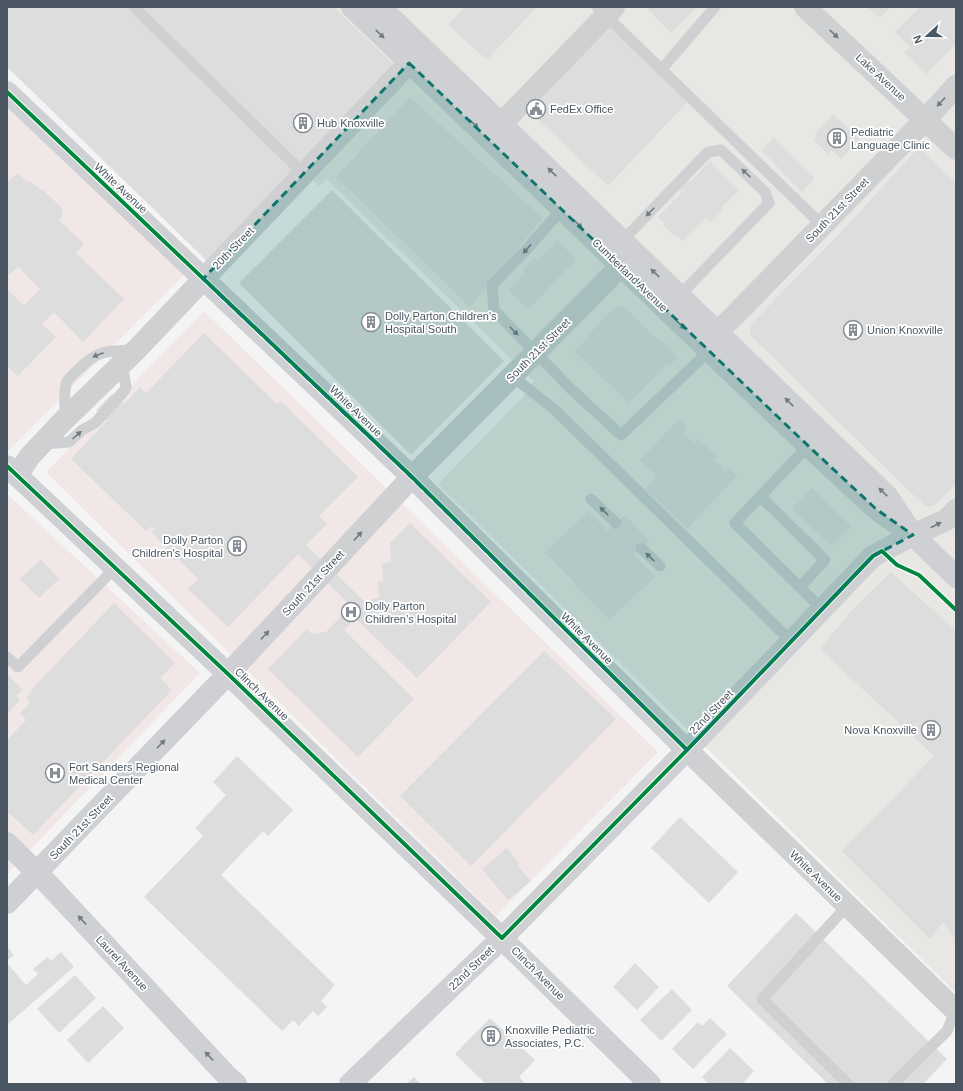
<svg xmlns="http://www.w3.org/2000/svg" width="963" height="1091" viewBox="0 0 963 1091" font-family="Arial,sans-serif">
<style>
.commercial{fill:#e8e7e3}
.medical{fill:#f1e7e6}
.building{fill:#ddddde}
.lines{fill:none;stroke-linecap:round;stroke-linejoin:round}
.lane{stroke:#ced0d2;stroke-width:11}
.street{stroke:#ced0d2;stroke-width:22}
.secondary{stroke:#ced0d4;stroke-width:22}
.cycleway-casing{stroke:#fff;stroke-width:6}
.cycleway{stroke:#00873e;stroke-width:4}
.oneway{fill:#727b84}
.oneway2{fill:#727b83}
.marked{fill:#0f766e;fill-opacity:0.2;stroke:#0f766e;stroke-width:3;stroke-dasharray:8 5;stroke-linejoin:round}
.labels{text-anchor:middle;stroke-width:3.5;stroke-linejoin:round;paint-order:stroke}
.street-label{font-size:11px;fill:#4a5661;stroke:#fff}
.poi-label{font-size:11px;fill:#4a5661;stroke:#fff;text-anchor:start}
</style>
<rect width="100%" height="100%" fill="#f4f4f4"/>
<path class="commercial" d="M139,7H956V993L438,484L523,397L534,381L326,179L319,186Z"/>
<path class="medical" d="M7,104L186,273L7,452Z
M204,311L658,752L496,916L46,472Z
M7,494L200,673L7,874Z"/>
<path class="building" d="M7,7H136L292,161L142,7H334L401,72L207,261L7,67Z
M465,7H537L487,60L448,25Z
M650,7H697L671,33L648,9Z
M867,7H891L880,18Z
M920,7H956V43L927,74L904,53L910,47L895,32Z
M605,19L691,98L608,186L525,107Z
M410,97L543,218L470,307L336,177Z
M833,114L859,139L841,159L832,150L828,154L814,140L817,136L815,134Z
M774,137L815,178L802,192L761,150Z
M919,147L956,183V483L935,505L927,507L909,491L750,335V325L843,230Z
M710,161L739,190L722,207L724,209L710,223L705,218L682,241L675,235L674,236L663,225L664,223L658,217L682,192L679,190L688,180L690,182Z
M17,173L28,182L29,181L44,191L61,207L63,211L61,218L59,220L84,244L76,253L124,299L83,342L54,312L42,324L56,337L18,376L7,366V289L24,306L40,289L18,267L7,277V183Z
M332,190L504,361L411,455L239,283Z
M557,240L576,259L528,310L509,290L526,273L523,270L535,257L538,259Z
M622,306L625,307L661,343L662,341L678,357L669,366L667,364L629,403L575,352L603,318L615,308Z
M204,333L277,404L281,401L358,477L319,516L327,524L306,545L366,603L373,599L379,598L378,581H383L382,563L391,562L390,543L410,523L491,602L417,678L355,618L344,630L414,699L358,757L268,669L307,629L312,634L326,632L351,606L298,554L228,627L188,589L198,579L178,559L175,561L164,550L167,548L151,532L155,529L152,526L146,531L71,459L107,421L96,410L112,394L124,404L140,387L146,393Z
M679,419L687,427L683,432L694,443L698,439L717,456L713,459L725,472L729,467L737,476L687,529L645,489L657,477L640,460Z
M812,488L851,526L831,546L792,509Z
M589,511L607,531L625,515L649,541L634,555L655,577L609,620L545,552Z
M41,559L59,579L39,598L20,579Z
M891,572L956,631V940L943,922L930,939L842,851L934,756L820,649L853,609Z
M114,603L175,663L160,678L172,690L33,835L7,811V740L26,720L20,713L30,703L26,698L31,692L30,691Z
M544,651L616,719L471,866L400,796Z
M7,674L23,690L16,696L20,700L7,714Z
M237,756L293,810L268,836L263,831L221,875L335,985L321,1001L327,1007L318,1016L313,1011L299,1026L293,1020L282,1031L144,897L203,836L195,828L226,795L213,782Z
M680,817L738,872L709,903L651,848Z
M507,848L519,863L517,865L531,881L508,900L482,869Z
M796,913L947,1059L923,1084H828L727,986Z
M7,946L14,955L7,961Z
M61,952L74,967L7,1025V963L26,985L38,974L33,969L47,957L51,961Z
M635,963L659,987L637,1010L613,987Z
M75,975L96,998L59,1033L37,1009Z
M672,989L692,1010L661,1041L640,1020Z
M103,1006L124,1028L88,1063L67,1040Z
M490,1018L535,1060L519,1077L526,1084H486L455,1054Z
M710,1018L727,1034L693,1069L672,1049L698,1022L702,1026Z
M730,1048L754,1071L742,1084H709L702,1077Z
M414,1077L421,1084H406Z"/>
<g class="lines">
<path class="lane" d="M134,7L304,174
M597,7L822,225
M661,70L715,7
M562,209L526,250L492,285L494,310L571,389L621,435L709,351
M622,241L708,152L721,150L765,192L769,203L679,296
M512,376L554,409L791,641
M65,418C65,409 64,392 66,384C68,378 74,374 78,370C99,349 107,351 134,350
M43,444L69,442L82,430L95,423L124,391L126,387L122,363
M808,446L735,523L822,609
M760,496L825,560L800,587
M591,499L616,523
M641,548L660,566
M7,657L18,667L115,568
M847,906L762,999L848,1084
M893,1084L947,1031L953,1016L954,1009"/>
<path class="street" d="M805,7L956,149
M501,124L614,7
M716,332L730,320L926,119L956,86
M17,476L30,456L65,419L137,349L409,63
M913,535L946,520L956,510
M331,564L412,477L621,266
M687,750L954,1009"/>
<path class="secondary" d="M352,7L802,440L876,509L913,535L956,577
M380,7L888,497L907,526
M7,92L412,477L687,750
M7,466L228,674L487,924L650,1084
M7,843L50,886L227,1076L236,1084
M7,903L228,674L331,564
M350,1084L502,938L687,750L873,556L913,535"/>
<g class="cycleway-casing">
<path id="cycleway" d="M7,92L412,477L687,750
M7,466L228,674L502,938L687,750L873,556L882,551L897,565L919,575L956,610"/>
</g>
<use href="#cycleway" class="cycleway"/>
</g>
<defs><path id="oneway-solid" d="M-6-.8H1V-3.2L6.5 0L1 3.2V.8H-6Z"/></defs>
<g class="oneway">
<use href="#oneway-solid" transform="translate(380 34) rotate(44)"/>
<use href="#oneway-solid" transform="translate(474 124) rotate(44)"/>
<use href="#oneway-solid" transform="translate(552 172) rotate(-136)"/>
<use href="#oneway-solid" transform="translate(578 224) rotate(44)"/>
<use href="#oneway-solid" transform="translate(655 273) rotate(-136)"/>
<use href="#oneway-solid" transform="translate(681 325) rotate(44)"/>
<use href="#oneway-solid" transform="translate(789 402) rotate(-136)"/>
<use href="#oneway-solid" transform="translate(883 492) rotate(-136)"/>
<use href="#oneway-solid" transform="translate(265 635) rotate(-47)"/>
<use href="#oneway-solid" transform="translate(161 744) rotate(-46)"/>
<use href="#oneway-solid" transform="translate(82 920) rotate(-133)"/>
<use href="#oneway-solid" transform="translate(209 1056) rotate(-133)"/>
</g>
<g class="oneway2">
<use href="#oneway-solid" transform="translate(834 34) rotate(43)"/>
<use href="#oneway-solid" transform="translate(941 102) rotate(133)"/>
<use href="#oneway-solid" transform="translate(746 173) rotate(-137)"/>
<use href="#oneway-solid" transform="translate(650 212) rotate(134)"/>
<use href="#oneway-solid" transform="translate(527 249) rotate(132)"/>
<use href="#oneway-solid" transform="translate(514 331) rotate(45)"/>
<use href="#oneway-solid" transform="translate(98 355) rotate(159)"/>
<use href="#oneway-solid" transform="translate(77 435) rotate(-42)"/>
<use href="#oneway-solid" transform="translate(604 511) rotate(-136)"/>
<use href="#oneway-solid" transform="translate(936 525) rotate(-27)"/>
<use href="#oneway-solid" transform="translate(358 536) rotate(-47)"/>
<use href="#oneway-solid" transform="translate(650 557) rotate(-137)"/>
</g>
<path class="marked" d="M409,63L802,440L876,509L913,535L873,556L687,750L402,468L203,279Z"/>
<defs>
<g id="civic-ring" transform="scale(1)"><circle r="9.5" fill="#fff" stroke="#868d94" stroke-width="1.5"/><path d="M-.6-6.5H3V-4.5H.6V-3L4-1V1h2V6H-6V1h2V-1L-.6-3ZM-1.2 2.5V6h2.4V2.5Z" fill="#868d94"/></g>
<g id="building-ring" transform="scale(1)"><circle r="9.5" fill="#fff" stroke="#868d94" stroke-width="1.5"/><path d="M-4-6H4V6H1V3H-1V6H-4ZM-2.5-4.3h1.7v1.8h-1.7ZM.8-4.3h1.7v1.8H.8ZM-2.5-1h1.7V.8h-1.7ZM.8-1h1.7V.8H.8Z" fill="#868d94"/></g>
<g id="hospital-ring" transform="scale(1)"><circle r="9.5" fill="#fff" stroke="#868d94" stroke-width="1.5"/><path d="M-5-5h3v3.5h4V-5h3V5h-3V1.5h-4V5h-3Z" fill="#868d94"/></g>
</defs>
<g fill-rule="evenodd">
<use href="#civic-ring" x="536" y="109"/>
<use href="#building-ring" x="303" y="123"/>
<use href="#building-ring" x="837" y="138"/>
<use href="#building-ring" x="371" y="322"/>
<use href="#building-ring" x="853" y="330"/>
<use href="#building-ring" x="237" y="546"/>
<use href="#hospital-ring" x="351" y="612"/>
<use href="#building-ring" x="931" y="730"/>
<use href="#hospital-ring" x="55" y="773"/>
<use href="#building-ring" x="491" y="1036"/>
</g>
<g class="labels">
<g class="street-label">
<text transform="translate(881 77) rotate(43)" y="4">Lake Avenue</text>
<text transform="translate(121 188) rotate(43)" y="4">White Avenue</text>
<text transform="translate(837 210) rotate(-46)" y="4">South 21st Street</text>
<text transform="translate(233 248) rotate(-46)" y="4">20th Street</text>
<text transform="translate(630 275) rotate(44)" y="4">Cumberland Avenue</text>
<text transform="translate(538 350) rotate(-45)" y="4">South 21st Street</text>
<text transform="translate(356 411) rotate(44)" y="4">White Avenue</text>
<text transform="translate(313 583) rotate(-47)" y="4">South 21st Street</text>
<text transform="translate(587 638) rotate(45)" y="4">White Avenue</text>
<text transform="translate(262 694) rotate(44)" y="4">Clinch Avenue</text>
<text transform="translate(711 712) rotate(-46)" y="4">22nd Street</text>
<text transform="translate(81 827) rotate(-46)" y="4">South 21st Street</text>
<text transform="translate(816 876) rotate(44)" y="4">White Avenue</text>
<text transform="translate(122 963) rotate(47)" y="4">Laurel Avenue</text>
<text transform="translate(471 968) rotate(-44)" y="4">22nd Street</text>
<text transform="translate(538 973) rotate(45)" y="4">Clinch Avenue</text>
</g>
<g class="poi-label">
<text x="550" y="113">FedEx Office</text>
<text x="317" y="127">Hub Knoxville</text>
<text x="851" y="136">Pediatric<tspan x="851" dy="13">Language Clinic</tspan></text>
<text x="385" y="320">Dolly Parton Children's<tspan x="385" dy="13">Hospital South</tspan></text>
<text x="867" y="334">Union Knoxville</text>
<text x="223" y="544" text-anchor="end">Dolly Parton<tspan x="223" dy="13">Children's Hospital</tspan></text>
<text x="365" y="610">Dolly Parton<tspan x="365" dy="13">Children’s Hospital</tspan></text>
<text x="917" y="734" text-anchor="end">Nova Knoxville</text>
<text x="69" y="771">Fort Sanders Regional<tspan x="69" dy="13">Medical Center</tspan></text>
<text x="505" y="1034">Knoxville Pediatric<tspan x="505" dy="13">Associates, P.C.</tspan></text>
</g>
</g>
<rect width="963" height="1091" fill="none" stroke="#4a5661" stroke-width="16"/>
<g transform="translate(927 36) rotate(249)" stroke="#ffffff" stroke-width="3" paint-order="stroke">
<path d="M0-3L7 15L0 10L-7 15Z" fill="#4a5661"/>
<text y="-6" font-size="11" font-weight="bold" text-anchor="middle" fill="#4a5661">N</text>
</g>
</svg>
